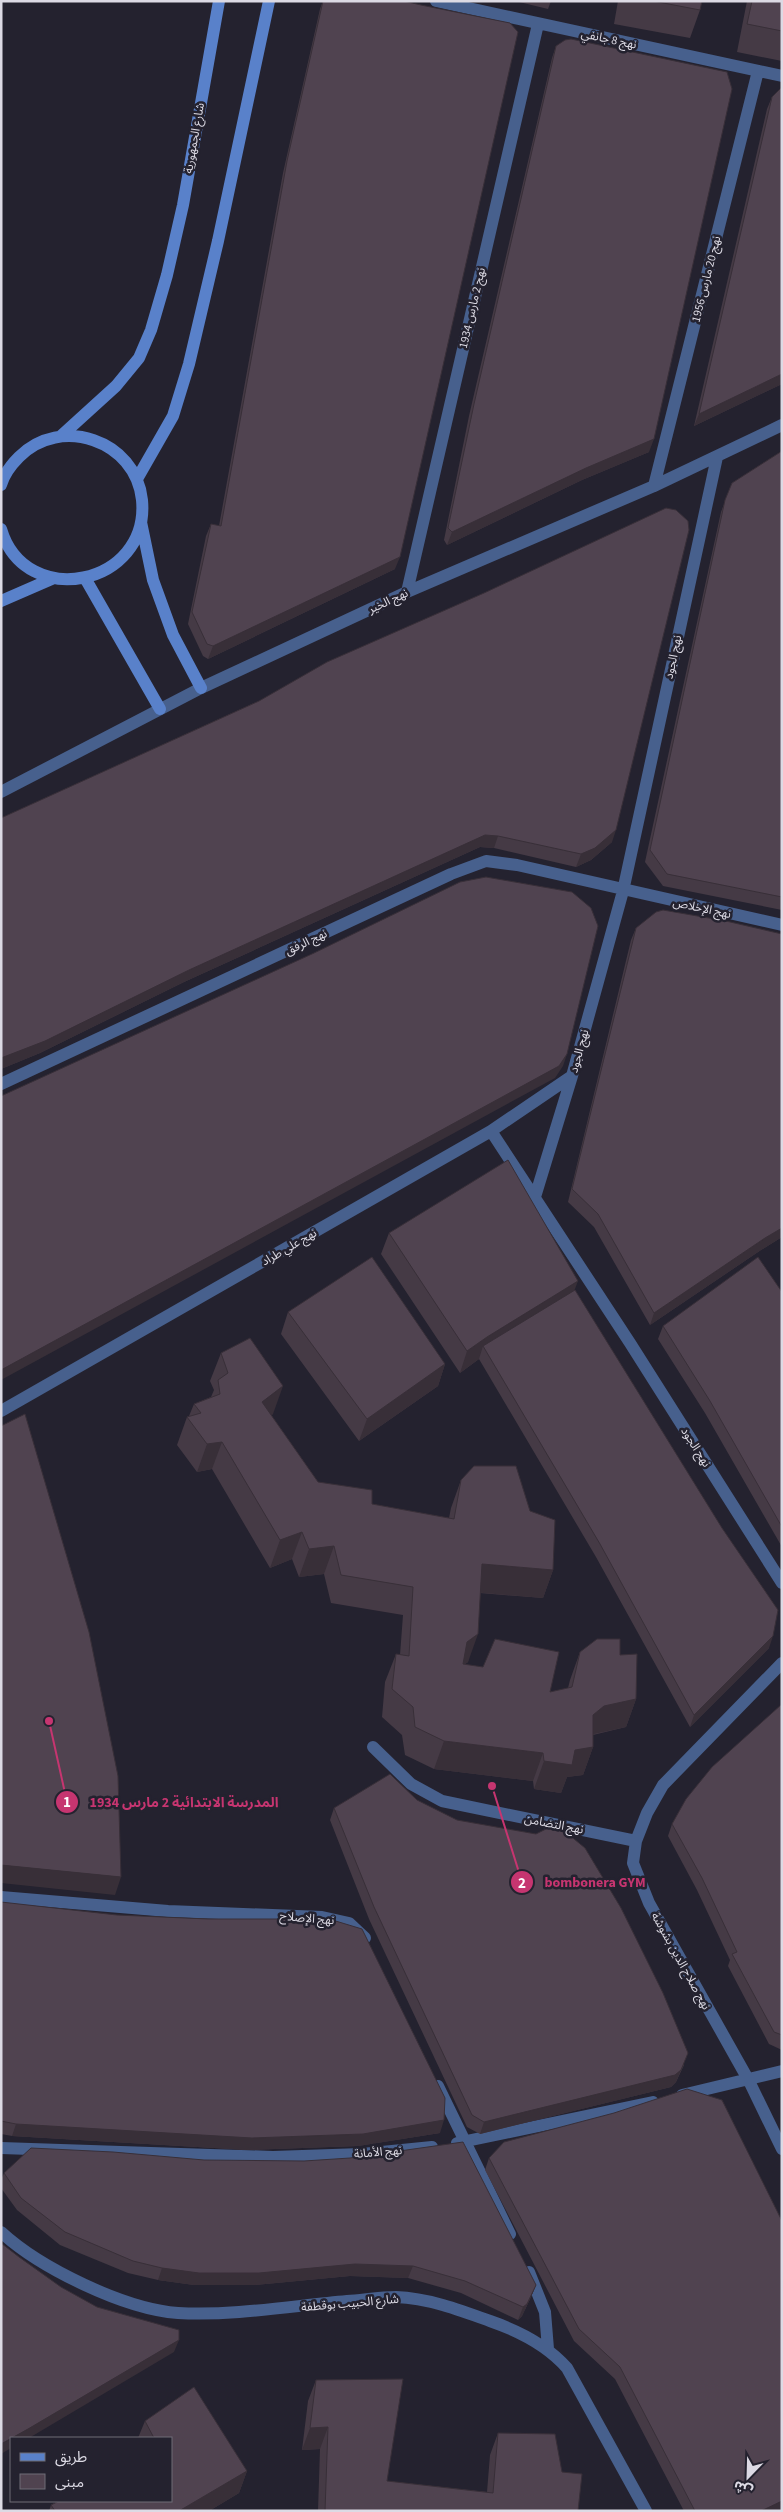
<svg xmlns="http://www.w3.org/2000/svg" width="783" height="2512" viewBox="0 0 783 2512" font-family="'Source Sans 3','Noto Sans Arabic',sans-serif">
<style>
.lines{fill:none;stroke-linecap:round;stroke-linejoin:round}
.street{stroke:#47608d;stroke-width:12}
.secondary{stroke:#5981ca;stroke-width:12}
.wall{fill:#453a45}
.shaded-wall{fill:#382f38}
.building{fill:#504350;stroke:#382f38}
.labels{text-anchor:middle;stroke-width:5;stroke-linejoin:round;paint-order:stroke}
.street-label{font-size:12px;fill:#dcdae4;stroke:#24222f}
.leader{fill:none;stroke:#c63570;stroke-width:2}
.callout-dot{fill:#c63570;stroke:#24222f;stroke-width:2}
.mark-label{font-size:15px;text-anchor:middle;font-weight:bold;fill:#fff}
.callout-label{font-size:14px;text-anchor:middle;font-weight:bold;fill:#c63570;stroke:#24222f;stroke-width:5;stroke-linejoin:round;paint-order:stroke}
</style>
<rect width="100%" height="100%" fill="#24222f"/>
<g class="lines">
<path class="street" d="M436,1L782,76
M654,486L758,71
M407,592L538,24
M1,792L201,688L407,592L654,486L782,425
M1,1084L451,874L486,861L517,865L782,925
M491,1131L630,1343L782,1583
M535,1197L572,1076L623,891L717,457
M1,1411L491,1131L572,1076
M782,1663L663,1785L647,1813L636,1841L633,1863L649,1903L749,2081L782,2149
M373,1747L411,1784L442,1801L636,1841
M1,1897L168,1911L322,1917L349,1923L365,1938
M438,2086L510,2234
M682,2095L782,2071
M457,2143L653,2102
M1,2148L273,2157L362,2154L432,2147
M1,2232C40,2268 124,2309 178,2313C234,2316 291,2306 347,2301C363,2300 380,2297 396,2297C428,2298 460,2310 490,2321C519,2331 547,2345 567,2368L646,2511
M529,2272L545,2312L548,2349"/>
<path class="secondary" d="M61,436L116,386L139,358L151,330L167,275L183,205L219,1
M137,479L173,416L189,364L218,241L269,1
M1,485C4,474 11,465 19,457C60,415 136,440 142,500C150,586 25,611 1,529
M141,522L153,580L173,635L201,688
M85,578L160,709
M1,601L54,578"/>
</g>
<path class="wall" d="M323,1H404L395,569L208,659L203,656L188,624L206,536L211,524L219,526L283,173L320,9Z
M515,1H551L548,9Z
M618,1H702L700,10L690,38L614,24Z
M747,1H782V61L737,52Z
M556,46L649,452L582,480L447,545L444,540L469,416L552,58Z
M782,87V384L694,426L767,109L772,97Z
M782,451V910L663,886L645,862L721,512L732,483Z
M259,701L612,842L591,860L576,867L494,848L480,847L184,982L40,1053L1,1069V818Z
M636,928L782,934V1237L761,1250L650,1325L594,1227L568,1202L631,940Z
M389,1233L575,1290L769,1648L690,1727L596,1557L479,1359L460,1373L381,1254Z
M782,1292V1547L705,1413L658,1339L663,1326Z
M288,1312L445,1364L438,1386L359,1441L281,1334Z
M221,1353L273,1414L271,1415L318,1482L372,1504L449,1518L451,1508L461,1480L530,1511L553,1570L543,1598L480,1593L468,1662L465,1664L550,1692L568,1688L570,1680L580,1652L620,1655L636,1699L626,1727L593,1735V1747L583,1775L567,1777L561,1793L534,1789L533,1781L434,1769L405,1755L402,1735L382,1717L385,1682L396,1654L400,1655L403,1615L331,1603L324,1574L299,1577L292,1559L270,1568L212,1469L197,1472L177,1445L187,1417L189,1416L194,1404L211,1397L214,1390L210,1381Z
M782,1704V2050L769,2044L728,1966L730,1960L697,1890L668,1836L672,1824Z
M334,1808L684,2065L676,2082L671,2087L480,2134L467,2127L369,1919L330,1820Z
M1,1902L440,2133L358,2146L248,2150L12,2136L1,2134Z
M489,2158L782,2511H684L615,2379L574,2341L485,2170Z
M4,2173L536,2285L531,2297L522,2316L518,2320L461,2293L408,2278L350,2276L255,2285H194L158,2280L128,2273L60,2245L17,2210L1,2188V2180Z
M316,2380L387,2481L487,2492L490,2455L498,2433L562,2472L578,2511H318L320,2449L302,2450L308,2401Z
M145,2421L247,2471L239,2493L209,2511H49L51,2505L171,2438H138Z"/>
<path class="shaded-wall" d="M782,374V384L694,426L699,414Z
M654,439L649,452L582,480L447,545L452,532L586,468Z
M400,557L395,569L208,659L213,646Z
M616,830L612,842L591,860L576,867L581,854Z
M485,835L498,836L494,848L480,847L184,982L40,1053L1,1069V1058L189,970Z
M567,1054L563,1066L555,1078L1,1380V1370Z
M782,1228V1237L761,1250L650,1325L654,1313L765,1238Z
M578,1281L570,1302L483,1346L479,1359L460,1373L467,1351L487,1337Z
M445,1364L438,1386L359,1441L367,1419Z
M283,1386L273,1414L252,1430L262,1402Z
M222,1442L212,1469L197,1472L207,1444Z
M302,1532L292,1559L270,1568L280,1540Z
M334,1546L324,1574L299,1577L309,1549Z
M482,1564L553,1570L543,1598L472,1592Z
M478,1634L468,1662L457,1670L467,1642Z
M773,1636L769,1648L690,1727L694,1715Z
M636,1699L626,1727L594,1734L583,1743L593,1715L604,1706Z
M444,1741L543,1753L533,1781L434,1769Z
M593,1747L583,1775L567,1777L561,1793L534,1789L544,1761L575,1750Z
M1,1865L121,1877L115,1895L1,1883Z
M688,2053L676,2082L671,2087L480,2134L484,2122Z
M444,2120L440,2133L358,2146L248,2150L12,2136L16,2124Z
M355,2264L413,2266L408,2278L350,2276L255,2285H194L158,2280L162,2268Z
M536,2285L531,2297L522,2316L518,2320L523,2307Z
M179,2340L174,2352L29,2438H12Z
M328,2427L320,2449L302,2450L310,2428Z
M11,2439V2448L1,2454V2444Z
M247,2471L239,2493L209,2511H179Z
M782,2501V2511H761Z"/>
<path class="building" d="M323,1H404L421,5L510,23L518,32L400,557L213,646L207,644L192,612L211,524L221,526L287,161Z
M653,1H702L700,10Z
M752,1H782V31L747,24Z
M571,39L727,72L732,89L654,439L586,468L452,532L448,528L474,404L556,46L565,40Z
M782,87V374L699,414L772,97Z
M782,451V897L667,874L650,850L725,500L732,483Z
M666,508L676,510L688,521L689,530L616,830L595,848L581,854L498,836L485,835L189,970L45,1041L1,1058V818L259,701L327,662L484,593Z
M486,877L572,892L591,908L598,926L567,1054L559,1066L1,1370V1096L314,953L460,882Z
M663,910L726,921L782,934V1228L765,1238L654,1313L598,1214L572,1189L636,928L656,912Z
M508,1160L578,1281L487,1337L467,1351L389,1233Z
M372,1257L445,1364L367,1419L288,1312Z
M758,1257L782,1292V1527L710,1401L663,1326Z
M575,1290L722,1528L778,1610L773,1636L694,1715L600,1544L483,1346Z
M250,1338L283,1386L262,1402L318,1482L372,1490V1504L454,1519L461,1480L474,1466H516L530,1511L555,1520L553,1570L482,1564L478,1634L467,1642L463,1664L483,1667L495,1639L559,1652L550,1692L572,1687L580,1652L597,1639H620V1655L637,1654L636,1699L604,1706L593,1715V1747L575,1750L572,1765L544,1761L543,1753L444,1741L415,1727L413,1707L392,1689L396,1654L409,1656L413,1587L341,1575L334,1546L309,1549L302,1532L280,1540L222,1442L207,1444L187,1417L201,1413L194,1404L220,1394L218,1380L228,1373L221,1353Z
M25,1414L89,1632L118,1776L121,1877L1,1865V1426Z
M782,1704V2035L774,2032L732,1954L737,1952L702,1878L672,1824L686,1799L712,1767Z
M390,1774L417,1800L457,1820L536,1834L550,1827L568,1834L585,1848L621,1908L663,1993L688,2053L681,2070L675,2075L484,2122L472,2115L374,1907L334,1808Z
M1,1902L117,1915L208,1919H329L362,1929L445,2098L444,2120L363,2134L252,2138L16,2124L1,2121Z
M687,2089L722,2100L782,2221V2501L761,2511H695L620,2367L579,2329L489,2158L504,2142L614,2113Z
M463,2142L536,2285L527,2304L523,2307L465,2281L413,2266L355,2264L259,2273H199L162,2268L133,2261L65,2232L21,2198L4,2173L31,2148L113,2152L204,2160L304,2161L350,2158Z
M1,2243L19,2257L61,2287L97,2307L179,2330V2340L28,2429L1,2444Z
M403,2379L387,2481L493,2493L498,2433L555,2434L562,2472L582,2474L578,2511H325L328,2427L310,2428L316,2380Z
M194,2387L247,2471L179,2511H55L51,2505L59,2501H171V2438H154L145,2421Z"/>
<g class="labels">
<g class="street-label">
<text transform="translate(609 39) rotate(12)" y="4">نهج 8 جانفي</text>
<text transform="translate(194 138) rotate(-80)" y="4">شارع الجمهورية</text>
<text transform="translate(706 279) rotate(-76)" y="4">نهج 20 مارس 1956</text>
<text transform="translate(472 308) rotate(-77)" y="4">نهج 2 مارس 1934</text>
<text transform="translate(388 601) rotate(-25)" y="4">نهج الخير</text>
<text transform="translate(673 657) rotate(-78)" y="4">نهج الجود</text>
<text transform="translate(702 908) rotate(12)" y="4">نهج الإخلاص</text>
<text transform="translate(306 942) rotate(-25)" y="4">نهج الرفق</text>
<text transform="translate(579 1051) rotate(-75)" y="4">نهج الجود</text>
<text transform="translate(289 1247) rotate(-30)" y="4">نهج علي طراد</text>
<text transform="translate(696 1447) rotate(58)" y="4">نهج الجود</text>
<text transform="translate(554 1824) rotate(11)" y="4">نهج التضامن</text>
<text transform="translate(307 1918) rotate(5)" y="4">نهج الإصلاح</text>
<text transform="translate(681 1961) rotate(61)" y="4">نهج صلاح الدين بشوشة</text>
<text transform="translate(378 2152) rotate(-5)" y="4">نهج الأمانة</text>
<text transform="translate(350 2303) rotate(-5)" y="4">شارع الحبيب بوقطفة</text>
</g>
</g>
<path class="leader" d="M49 1721L67 1802M492 1786L522 1882"/>
<g class="callout-dot">
<circle cx="49" cy="1721" r="5"/>
<circle cx="492" cy="1786" r="5"/>
<circle cx="67" cy="1802" r="12"/>
<circle cx="522" cy="1882" r="12"/>
</g>
<g class="mark-label">
<text x="67" y="1807">1</text>
<text x="522" y="1888">2</text>
</g>
<g class="callout-label">
<text x="184" y="1807">المدرسة الابتدائية 2 مارس 1934</text>
<text x="595" y="1887">bombonera GYM</text>
</g>
<rect width="783" height="2512" fill="none" stroke="#dcdae4" stroke-width="5"/>
<rect x="10" y="2437" width="162" height="65" fill="#24222f" stroke="#6e6c77"/>
<rect x="20" y="2453" width="25" height="8" fill="#5981ca" stroke="#6e6c77"/>
<text x="55" y="2462" font-size="15" fill="#dcdae4">طريق</text>
<rect x="20" y="2474" width="25" height="15" fill="#504350" stroke="#6e6c77"/>
<text x="55" y="2487" font-size="15" fill="#dcdae4">مبنى</text>
<g transform="translate(748 2477) rotate(203)" stroke="#24222f" stroke-width="4" paint-order="stroke">
<path d="M0-4L9 19L0 12L-9 19Z" fill="#dcdae4"/>
<text y="-8" font-size="14" font-weight="bold" text-anchor="middle" fill="#dcdae4">ش</text>
</g>
</svg>
